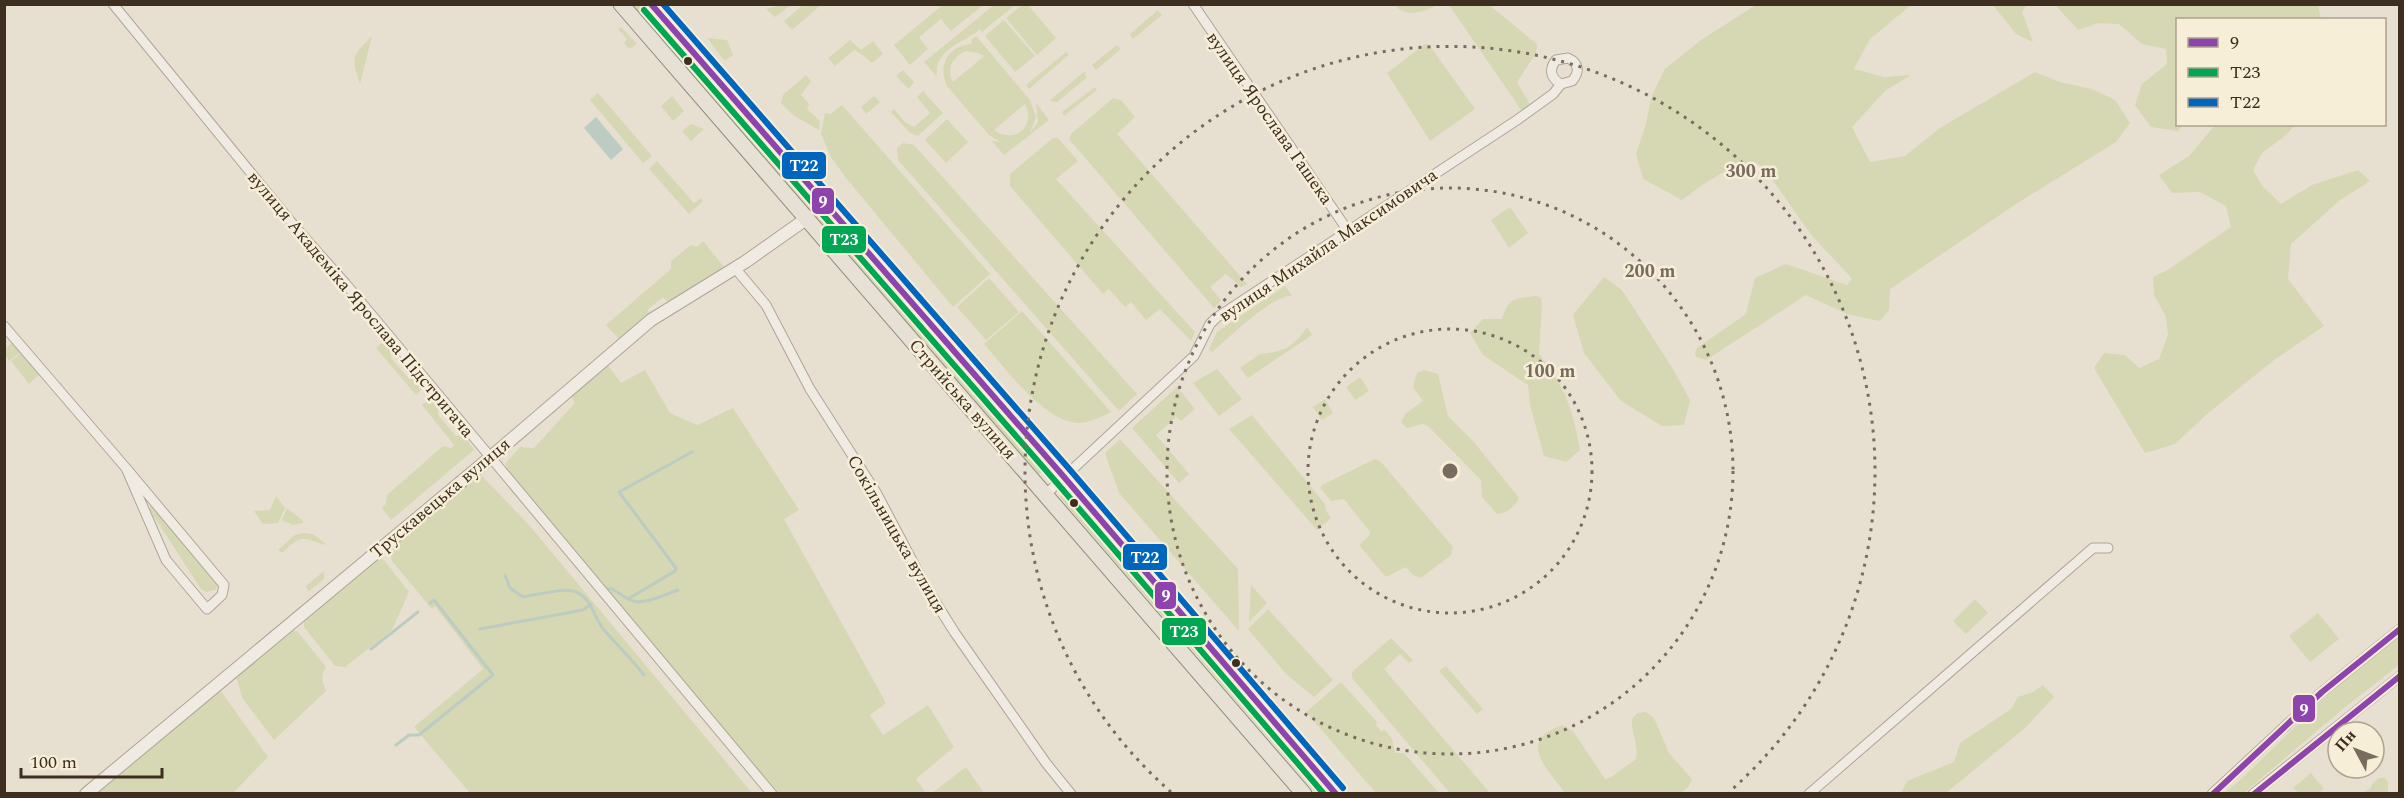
<svg xmlns="http://www.w3.org/2000/svg" width="2404" height="798" viewBox="0 0 2404 798" font-family="Spectral,serif">
<style>
.green{fill:#d6d7b3;fill-rule:evenodd}
.water{fill:#bcccc2}
.lines{fill:none;stroke-linecap:round;stroke-linejoin:round}
.stream{stroke:#bcccc2;stroke-width:3}
.minor-casing{stroke:#ada599;stroke-width:11}
.tertiary-casing{stroke:#ada599;stroke-width:14}
.primary-casing{stroke:#928b80;stroke-width:17}
.minor{stroke:#efebe3;stroke-width:9}
.tertiary{stroke:#efebe3;stroke-width:12}
.primary{stroke:#e6e1d4;stroke-width:15}
.bus-1-casing{stroke:#f7eed8;stroke-width:10}
.bus-2-casing{stroke:#f7eed8;stroke-width:10}
.bus-3-casing{stroke:#f7eed8;stroke-width:10}
.bus-1{stroke:#8e44ad;stroke-width:6}
.bus-2{stroke:#00a651;stroke-width:6}
.bus-3{stroke:#0065bd;stroke-width:6}
.ring{fill:none;stroke:#786c5e;stroke-width:3;stroke-dasharray:3 6}
.bus-dot{fill:#3d2e20;stroke:#f7eed8;stroke-width:2}
.labels{text-anchor:middle;stroke-width:5;stroke-linejoin:round;paint-order:stroke}
.street-label{font-size:18px;fill:#3d2e20;stroke:#f7eed8}
.centre{fill:#786c5e;stroke:#f7eed8;stroke-width:3}
.ring-label{font-size:18px;text-anchor:middle;font-weight:bold;fill:#786c5e;stroke:#f7eed8;stroke-width:5;stroke-linejoin:round;paint-order:stroke}
.line-badge{stroke:#f7eed8;stroke-width:2}
.badge-label{font-size:16px;text-anchor:middle;font-weight:bold;fill:#fff}
</style>
<rect width="100%" height="100%" fill="#e7e0d1"/>
<path class="green" d="M784,4L791,5L775,17L766,9Z
M804,4L821,5L792,30L784,21Z
M944,4L983,5L951,31L941,19L919,37L928,49L910,65L894,45Z
M630,5H642L675,43L668,49Z
M994,5H1015L982,32L980,29C964,43 933,49 937,77L924,62Z
M1022,5H1028L1056,38L1037,55L1006,18Z
M1395,5H1438C1425,11 1406,19 1395,5Z
M1449,5H1489L1537,44L1536,53L1517,82L1531,106L1522,111Z
M1756,5H1911L1870,39L1854,69L1884,77L1911,75L1885,91L1852,127L1870,162L1905,156L1940,128L2035,72L2060,82L2092,89L2115,100L2130,123L2116,142L2019,202L1890,289L1889,310L1880,321L1847,314L1806,295L1706,360L1696,357L1695,352L1697,348L1746,314L1755,278L1786,264L1847,285L1852,279C1838,262 1821,248 1808,230C1791,208 1777,182 1757,163L1732,167L1702,185L1682,200L1643,179L1636,154L1645,127L1652,95L1665,69L1701,40Z
M1993,5H2027L2022,12L2033,42L2016,34Z
M2057,5H2318L2321,19L2178,20V124L2183,125L2178,131L2151,127L2135,105L2142,84L2167,64L2166,49L2142,44L2119,24L2098,23L2078,30L2057,7Z
M1158,10L1162,15L1133,39L1130,34Z
M1004,20L1035,56L1015,72L985,36Z
M621,27L637,44L629,49L624,43L627,39L618,29Z
M372,36L360,84C351,54 351,58 372,36Z
M976,36L1030,100L1036,117L1030,133L1038,122L1036,103L1049,120L1004,155L991,140L1002,143L989,135L947,86C937,65 949,45 972,44L971,40ZM966,51L978,53L984,56L953,82C946,69 952,57 966,51ZM1025,104C1037,126 1014,145 994,130Z
M707,38L727,40L733,55L726,60H724Z
M850,40L861,50L873,41L883,54L872,63L864,56L854,50L835,66L828,58Z
M1425,44L1430,46L1475,109L1430,141L1387,73Z
M1117,45L1121,49L1096,70L1092,65Z
M678,46L1045,469L1038,475L671,52Z
M1066,52L1069,55L1029,89L1026,85Z
M903,70L914,82L909,89L896,76Z
M1085,71L1086,78L1057,102L1051,101L1050,100Z
M806,75L811,81L801,95L809,104L807,109L820,121L819,130L793,115L781,103L783,95Z
M1095,87L1097,90L1064,116L1062,112Z
M923,91L943,113L918,136L910,133L891,112L894,109L905,122L914,127L930,113L917,97Z
M598,93L652,156L643,163L590,100Z
M672,96L684,111L673,121L661,106Z
M874,96L880,102L866,114L861,107Z
M1113,98L1121,100L1135,117L1117,134L1247,284L1241,287L1226,274L1210,287L1221,300L1214,308L1069,139L1071,134Z
M842,105L990,274L953,307L846,178L831,157L821,134L825,113L831,114Z
M947,119L968,142L946,163L925,140Z
M691,124L704,129L691,141L682,131Z
M2216,124L2295,125L2286,135L2262,153L2253,170L2263,187L2281,204L2312,185L2358,170L2370,181L2340,200L2291,244L2288,279L2324,326L2274,360L2207,414L2175,444L2145,453L2094,368L2104,353L2125,355L2139,368L2159,359L2168,335L2166,317L2154,295L2153,277L2169,269L2231,227L2226,206L2200,192L2172,193L2159,175L2189,156Z
M1053,138H1058L1078,161L1056,179L1195,332L1191,341L1160,309L1146,320L1131,302L1125,307L1109,289L1103,294L1010,186V174Z
M903,143L914,145L1137,394L1119,411L898,160L897,148Z
M657,161L694,203L701,198L703,201L689,214L649,169Z
M1510,207L1528,233L1509,248L1491,220Z
M703,241L724,267L669,303L663,297L647,310L651,316L619,339L606,325L671,269V261L691,245L697,247Z
M1604,277L1622,290L1673,369L1690,400L1684,425L1662,426L1621,401L1584,353L1573,315Z
M989,278L1019,312L986,340L957,307Z
M1285,286L1292,296C1273,294 1228,339 1212,352L1209,349L1217,332Z
M1536,296L1541,298L1542,304L1539,354C1566,390 1572,406 1580,450L1566,462L1544,456L1530,405L1528,385L1483,355L1470,333L1483,319H1502C1509,297 1514,299 1536,296Z
M1022,311L1111,412C1101,417 1087,424 1076,423C1042,419 1006,369 984,344Z
M1307,327L1312,335L1248,378L1240,368L1260,354L1275,352L1287,348L1299,338Z
M14,341L22,351L9,361L5,355V349Z
M387,343L391,346V358L409,379H417L421,383C423,387 420,393 416,395L376,348L381,344Z
M22,352L40,374L29,384L11,361Z
M607,364L621,383L645,370L670,413L697,425L733,408L799,510L784,519L886,703L870,715L883,735L928,705L954,747L916,779L926,793H778L511,476L505,464L520,447L534,448L575,403L571,396Z
M1217,369L1242,399L1219,416L1193,383Z
M1424,370L1438,374L1448,416L1473,441L1519,498C1516,506 1506,514 1497,514L1482,497L1481,480L1428,426L1423,424L1407,428L1401,422L1406,413L1423,401L1413,387L1417,373Z
M1360,377L1369,391L1355,400L1346,387Z
M1177,387L1195,409L1181,421L1176,417L1156,435L1189,474L1179,483L1132,428Z
M434,399L439,406L438,415L456,436L464,435L474,450L391,520L382,508L386,504L387,495L443,446L451,448L454,445L422,405L427,401Z
M1325,399L1333,413L1322,420L1313,407Z
M1252,415L1325,504L1326,511L1331,518L1317,530L1229,429Z
M1120,439L1238,569L1239,631L1119,493L1105,453Z
M1375,459L1381,462L1453,547L1451,555L1421,578L1413,575L1406,567L1388,576H1385L1359,545L1369,536L1370,532L1344,499L1331,501L1320,488L1322,485Z
M482,476L529,525L752,793H470L414,727L483,669L435,606L432,609L392,561L391,555L395,544L472,480Z
M1061,494H1065L1325,793H1316L1060,498Z
M276,496L285,508L278,523L263,524L254,511L270,510Z
M152,505L219,585L215,590L206,592L201,589L149,509Z
M287,508L303,521V523L293,525L282,520Z
M303,533L313,534L327,545C302,540 305,531 282,553L278,550L295,535Z
M377,558L384,560L409,592L392,630L345,667L335,666L304,627V619Z
M324,571V579L309,591L307,590L306,586Z
M1251,585L1267,603L1249,622Z
M1975,599L1988,613L1966,634L1953,621Z
M1268,609L1333,680L1314,697L1286,674L1248,629Z
M2318,613L2339,639L2310,662L2289,636Z
M289,630L297,631L326,667C320,676 322,681 326,691L274,740L243,699L236,677Z
M2399,636V665L2344,708L2244,793L2224,794C2284,742 2334,681 2399,636Z
M1391,638L1413,660L1409,663L1400,654L1384,669L1490,793H1450L1352,678V672Z
M1446,666L1483,709L1477,714L1439,671Z
M1341,682L1377,722L1376,725L1381,731L1385,730L1392,739L1395,753H1404L1439,793H1376L1306,712Z
M2043,685L2054,697L2025,728L1946,793H1901L1907,781L1954,762L1960,743L2011,709L2018,697L2033,692Z
M220,690L268,757L233,793L95,794Z
M1646,712L1654,718L1669,753L1692,779L1689,786L1681,793H1565C1547,768 1516,741 1562,725L1573,731L1605,779L1610,778L1636,759C1639,744 1631,733 1632,719L1637,713Z
M966,767L984,793H932Z
M2311,773L2324,789L2318,793H2298L2293,788Z
M2379,778H2385L2388,782V793H2362L2371,788L2372,784Z"/>
<path class="water" d="M596,117L623,149L611,160L584,128Z"/>
<g class="lines">
<path class="stream" d="M505,575L510,588L523,597C535,595 562,588 573,591C592,596 593,617 604,630C617,645 632,659 644,675
M608,589H612L628,599L675,571L676,568L619,492L692,452
M628,599C641,607 664,595 678,590
M480,629L583,610L591,604
M371,649L418,612
M396,745L409,735H419L493,675L434,600L430,603"/>
<g class="minor-casing">
<path id="minor" d="M113,4L296,228L345,283L772,794
M1193,4L1348,231
M735,268L766,305L810,389L877,494L926,587L955,633L1046,763L1071,794
M4,326L126,468L166,560L207,609L222,595L224,585L126,468
M1045,495L1194,356L1210,324L1216,318L1517,120L1553,94L1561,84L1572,81C1580,72 1579,63 1568,58L1556,60C1549,69 1550,78 1561,84
M1809,794L2093,548H2108
M2212,794L2322,692L2400,629
M2253,794L2400,676"/>
</g>
<g class="tertiary-casing">
<path id="tertiary" d="M86,794L491,457L651,320L745,262L806,219"/>
</g>
<g class="primary-casing">
<path id="primary" d="M621,4L1304,794
M651,4L1064,477L1336,794"/>
</g>
<use href="#minor" class="minor"/>
<use href="#tertiary" class="tertiary"/>
<use href="#primary" class="primary"/>
<g class="bus-1-casing">
<path id="bus-1" d="M651,4L1064,477L1336,794
M2213,794L2322,692L2400,629
M2254,794L2400,676"/>
</g>
<g class="bus-2-casing">
<path id="bus-2" d="M644,10L1057,483L1324,794"/>
</g>
<g class="bus-3-casing">
<path id="bus-3" d="M663,4L1071,471L1343,788"/>
</g>
<use href="#bus-1" class="bus-1"/>
<use href="#bus-2" class="bus-2"/>
<use href="#bus-3" class="bus-3"/>
</g>
<g class="ring">
<circle cx="1450" cy="471" r="142"/>
<circle cx="1450" cy="471" r="283"/>
<path d="M1171 792A425 425 0 1 1 1729 792"/>
</g>
<g class="bus-dot">
<circle cx="688" cy="61" r="5"/>
<circle cx="1074" cy="503" r="5"/>
<circle cx="1236" cy="663" r="5"/>
</g>
<g class="labels">
<g class="street-label">
<text transform="translate(1270 118) rotate(55)" y="6">вулиця Ярослава Гашека</text>
<text transform="translate(1328 245) rotate(-34)" y="6">вулиця Михайла Максимовича</text>
<text transform="translate(361 304) rotate(50)" y="6">вулиця Академіка Ярослава Підстригача</text>
<text transform="translate(963 399) rotate(49)" y="6">Стрийська вулиця</text>
<text transform="translate(440 498) rotate(-40)" y="6">Трускавецька вулиця</text>
<text transform="translate(897 534) rotate(60)" y="6">Сокільницька вулиця</text>
</g>
</g>
<circle cx="1450" cy="471" r="9" class="centre"/>
<g class="ring-label">
<text x="1751" y="177">300 m</text>
<text x="1650" y="277">200 m</text>
<text x="1550" y="377">100 m</text>
</g>
<g class="line-badge">
<rect x="781" y="151" width="46" height="29" rx="6" fill="#0065bd"/>
<rect x="811" y="187" width="24" height="28" rx="6" fill="#8e44ad"/>
<rect x="821" y="225" width="46" height="29" rx="6" fill="#00a651"/>
<rect x="1122" y="543" width="46" height="28" rx="6" fill="#0065bd"/>
<rect x="1154" y="581" width="23" height="29" rx="6" fill="#8e44ad"/>
<rect x="1161" y="617" width="46" height="29" rx="6" fill="#00a651"/>
<rect x="2292" y="694" width="24" height="29" rx="6" fill="#8e44ad"/>
</g>
<g class="badge-label">
<text x="804" y="171">Т22</text>
<text x="823" y="207">9</text>
<text x="844" y="245">Т23</text>
<text x="1145" y="563">Т22</text>
<text x="1166" y="601">9</text>
<text x="1184" y="637">Т23</text>
<text x="2304" y="715">9</text>
</g>
<rect width="2404" height="798" fill="none" stroke="#3d2e20" stroke-width="12"/>
<rect x="2176" y="18" width="210" height="108" fill="#f7eed8" stroke="#ada18e" stroke-width="1.5"/>
<rect x="2188" y="38" width="30" height="9" fill="#8e44ad" stroke="#ada18e" stroke-width="1.5"/>
<text x="2230" y="48" font-size="18" fill="#3d2e20">9</text>
<rect x="2188" y="68" width="30" height="9" fill="#00a651" stroke="#ada18e" stroke-width="1.5"/>
<text x="2230" y="78" font-size="18" fill="#3d2e20">Т23</text>
<rect x="2188" y="98" width="30" height="9" fill="#0065bd" stroke="#ada18e" stroke-width="1.5"/>
<text x="2230" y="108" font-size="18" fill="#3d2e20">Т22</text>
<g transform="translate(2356 750) rotate(311)"><circle r="28" fill="#f7eed8" stroke="#ada18e" stroke-width="1.5"/>
<path d="M0-4.5L10 22L0 15L-10 22Z" fill="#786c5e"/>
<text y="-9" font-size="16" font-weight="bold" text-anchor="middle" fill="#3d2e20">Пн</text>
</g>
<path d="M21 768v9h141v-9" fill="none" stroke="#3d2e20" stroke-width="3"/>
<text x="30" y="768" font-size="18" fill="#3d2e20" stroke="#f7eed8" stroke-width="4.5" paint-order="stroke">100 m</text>
</svg>
